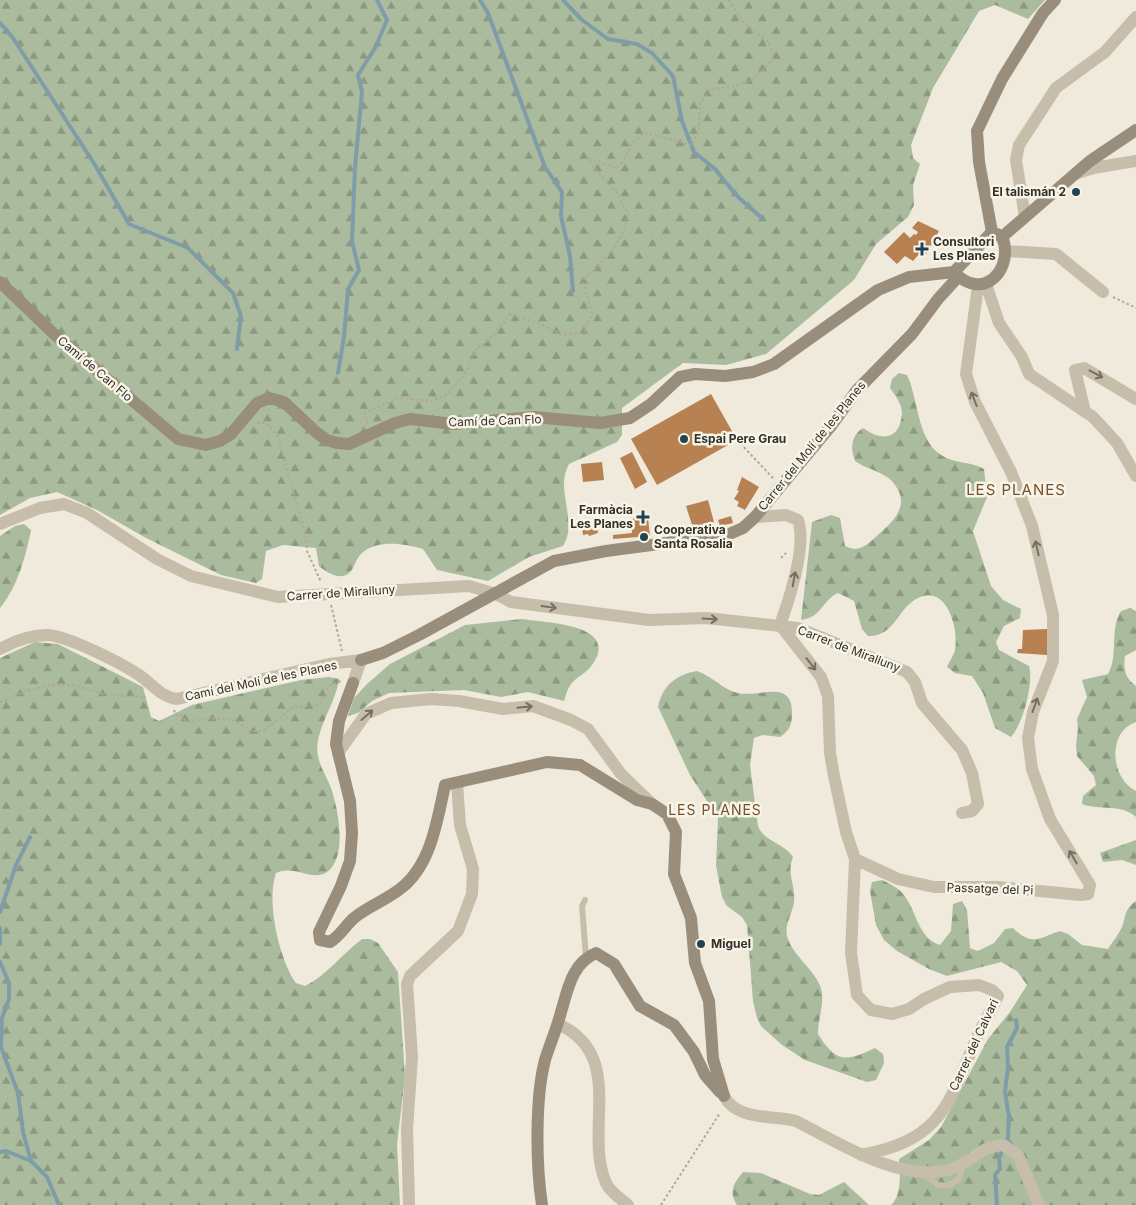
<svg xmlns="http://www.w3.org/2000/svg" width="1136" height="1205" viewBox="0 0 1136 1205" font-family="Inter,sans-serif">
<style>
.forest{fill:url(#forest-firs)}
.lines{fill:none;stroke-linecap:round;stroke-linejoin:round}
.stream{stroke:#7f9da9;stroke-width:4}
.building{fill:#b88151}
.path{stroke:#b1a794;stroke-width:2;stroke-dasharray:2.5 2.5;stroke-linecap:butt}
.lane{stroke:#c6bdaa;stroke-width:6}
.street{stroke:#c6bdaa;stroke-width:12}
.secondary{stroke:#998d7b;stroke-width:12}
.oneway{stroke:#766f62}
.poi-dot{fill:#234351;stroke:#f7f4e8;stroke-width:2}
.labels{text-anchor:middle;stroke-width:5;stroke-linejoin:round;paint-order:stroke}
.poi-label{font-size:12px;font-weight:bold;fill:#342f28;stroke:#f7f4e8;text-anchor:start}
.street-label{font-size:12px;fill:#342f28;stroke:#f7f4e8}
.neighbourhood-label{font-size:14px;letter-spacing:1px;fill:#7a4f2b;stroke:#f7f4e8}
.quarter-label{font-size:15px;letter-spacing:1px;fill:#7a4f2b;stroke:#f7f4e8}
</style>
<defs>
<pattern id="forest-firs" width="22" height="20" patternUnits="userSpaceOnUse" patternTransform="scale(1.25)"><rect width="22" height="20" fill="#abbc9e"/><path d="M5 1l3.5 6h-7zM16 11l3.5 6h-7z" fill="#8c9981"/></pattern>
</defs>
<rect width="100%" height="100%" fill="#efeadc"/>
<path class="forest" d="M0,0H1045L1028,19L995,5L979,11L933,88L911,145L913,158L920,164L913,185L914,205L908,217L876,244L854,280L766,354L726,365L683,363L622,408V435L617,442L569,464C554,490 579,521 563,546L529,557L488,581L437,570L423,549C404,544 379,539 362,553C356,558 355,567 350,572C341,582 326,572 319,566L316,548L283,545L266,551L262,579L256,583L221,575L146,538L97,510L57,492L30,498L0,515Z
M899,373L907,375C918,397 917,440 941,455C954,464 971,461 984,469L987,497L973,531L991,586L1003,600L1021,609L1020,618L1004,626L996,642L999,650L1029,666C1034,682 1023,724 1011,737L995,728L983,693L972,676L955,673L947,667C949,662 954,655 955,650C959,629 947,584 918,598C897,608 895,637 868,636L862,629L854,601L838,593C821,601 823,617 801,620L812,522L831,515L840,518L845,546C848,547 853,549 856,549C865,548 872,540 879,534C894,521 910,505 895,485C887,472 867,470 855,461C850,447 851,436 863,428C881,441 900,441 902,413C902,404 895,395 890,388L892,379Z
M24,524L31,530C26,556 17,588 0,608V536L15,526Z
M1130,608L1136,611V650L1125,656C1123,669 1125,678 1136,686V722C1106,732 1111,779 1136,791V817C1120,803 1101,811 1082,804L1083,796L1096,785L1094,776L1077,756L1076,746L1078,728L1077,719L1087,697L1082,680L1108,674C1119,655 1109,631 1121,611Z
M522,619C547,623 621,624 592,665C587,673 578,676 572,683C568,687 566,695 564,701L528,692L501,697L464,690L389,693L372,701L358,713L348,716L354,698L367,684L390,664L465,625Z
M35,642L58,644L143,687L151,717L159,721L192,705L301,680L329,677L339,679C336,704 313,732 318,756C320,767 327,777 331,788C338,808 348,857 327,872C312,882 294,864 276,873C266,901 279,959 296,983L305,986C327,975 342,954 362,939H370L378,943L398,972L405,1077L397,1144L400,1205H0V658Z
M697,671C712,676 723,690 738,693C759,698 793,678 792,714C792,725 789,731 780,737L763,735L754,738L750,765L758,826C765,843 783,842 793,857C786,875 796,884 794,902C792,916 783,925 788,939C795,958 814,969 821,988C825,1003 818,1018 818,1034C836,1063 846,1062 875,1048L883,1054L884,1063L876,1080L867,1082L805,1060L782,1045L761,1026L757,1018L753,1001L747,925L742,917L727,906L722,897L716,866L718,818L690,775L658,707C662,686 677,674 697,671Z
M1136,840V865L1122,860L1103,862L1100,853Z
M882,880C890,884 899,888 904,895C917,912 918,938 940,945L951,931L953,904L962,901L967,910L970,948L978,951L994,943L1005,929L1013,928C1032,947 1039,938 1060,931L1068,934L1082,945L1108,949C1113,941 1120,933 1123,924C1126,913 1126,908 1136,901V1205H891C902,1195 900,1173 899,1159L929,1140L941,1127L988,1039L1010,1012L1027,985L1017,971L1001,962L947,976L929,969L897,951L884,940L876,925L870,891L872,882Z
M743,1172L761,1173L810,1194L819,1195L844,1182L869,1205H737C728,1191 734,1183 743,1172Z"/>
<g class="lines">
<path class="stream" d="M480,0L488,13L545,167L562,192L561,216L570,256L573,291
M563,0L582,20L608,39L637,44L652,53L673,76L682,121L694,152L715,169L737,196L763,219
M0,23L13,38L95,165L129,224L188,248L233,293L241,316L237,349
M338,373L344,337L348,289L359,270L352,241L355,167L362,92L358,75L375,48L387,20L377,0
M0,912L16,865L30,837
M0,928V944
M0,962L9,983V999L2,1018L1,1047L18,1093L23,1132L31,1161L47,1177L59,1205
M0,1152L6,1151L31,1161
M997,1205L995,1175L1000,1169L999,1158L1008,1137L1009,1117L1005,1092L1008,1067L1007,1047L1017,1028L1016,1020"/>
</g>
<path class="building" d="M918,221L939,231L926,254L921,252L913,261L905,256L897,264L884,252L904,232L910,238L914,234L916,235L918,232L912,228Z
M711,394L737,440L657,485L631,439Z
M632,452L647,482L635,489L620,458Z
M602,462L604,480L583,482L581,464Z
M742,477L759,487L745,510L737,506L739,502L734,499L739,491L737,490Z
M708,500L714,522L693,528L686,506Z
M731,516L733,523L720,526L718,520Z
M648,518L650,536L613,539V535L632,533L631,519Z
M591,520L592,526L597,525L598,533L589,536L588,534L583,535L581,521Z
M1047,629V655L1017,653L1018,649H1022L1023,630Z"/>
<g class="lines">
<path class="path" d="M1113,297L1136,308
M257,423H266L277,435L305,532L307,551L321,582
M367,424L365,413L399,398L432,401L449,393L464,375L477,348L487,342L511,314L539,323L562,335L584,332L592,313L583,280C604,261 622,243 629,215L617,193L594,168L587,157L616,168C631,158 622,145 646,133L692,145L699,129L700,103L712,89C743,86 756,83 774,56L768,42L744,23L729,0
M737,440L773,478
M781,558L786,553
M331,605L342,651
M0,702L29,690L52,685H73L107,695L146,697
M174,710L176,715H181L187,722C205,718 237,714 249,731H263L292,708L320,704L329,686L341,681
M661,1205L720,1113"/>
<path class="lane" d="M585,900L582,906L586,957
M923,1173L938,1185L948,1186L959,1179L963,1164"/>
<path class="street" d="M1075,174L1093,168L1136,161
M1025,217L1016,160L1019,145L1056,88L1105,52L1136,17
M1006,251L1056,254L1103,292
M986,284L999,323L1022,357L1029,374L1093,417L1117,443L1136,476
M1085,412L1075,370L1084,368L1136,399
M755,517L786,515L798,520C807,546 789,600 780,625
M0,524L40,508L64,504L87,513L157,559L191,576L278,597L469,586L496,594L511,602L649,620L706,618L798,628L907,672L915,682L922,703L962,750L972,773L978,804L972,811L962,813
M780,625L821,677L828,696L830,753L834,776L846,832L855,859L851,953L857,995L871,1010L892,1014L909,1009L924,999L950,987L979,985L992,990L998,996C992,1010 983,1023 977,1037C948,1105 942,1140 861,1155
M0,649C14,641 32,635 48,635C67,636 119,662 136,673C151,682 160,697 177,699L329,664L361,660L353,683
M338,753L366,714L391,703L431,699L459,701L503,709L533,706L571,720L588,729L621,774L652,804
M855,859L898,879L934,887H997L1081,895L1088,894L1090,885L1050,819L1032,769L1028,738L1033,712L1053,661V615L1032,526L1011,472L975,402L966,374L978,286
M558,1024C627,1055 583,1131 606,1183C610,1192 621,1199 628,1205
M724,1096C737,1121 773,1115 796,1121C839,1143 898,1182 948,1170C969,1165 981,1145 1003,1145L1018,1155L1039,1205
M409,1205L407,1129L412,1057L407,984L410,976L458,931L472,894L473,869L460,825L457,783"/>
<path class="secondary" d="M992,232L979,162L977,131L1002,79L1043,13L1055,0
M1002,237L1090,161L1136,130
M954,272C984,304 1015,267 1002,237L997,234
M954,272L992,232
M0,282L54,334L178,439L206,445L220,441L231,434L257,403L269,398L284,402L317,433L327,440L337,443L349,444L395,423L410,419L453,424L534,417L600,423L630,418L651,404L680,377L695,374L725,376L753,372L774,364L878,290L909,277L954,272
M361,660L383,653L419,635L554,561L606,551L727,535L743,528L755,517L831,426L857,390L912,334L938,299L958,277
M353,683L339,721L336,744L350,801L352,833L350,861L341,886L319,932L320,940L330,942C340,936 345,926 354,918C367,907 386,900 400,889C431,866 437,821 445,785L547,762L580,765L637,800L652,804L667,814L676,832L674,874L691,918L695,963L709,1001L713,1059L724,1096
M542,1205C536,1166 535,1098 545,1060C550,1044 557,1028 561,1012C568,989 572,963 596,953L614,964L640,1006L674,1025L694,1052L705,1075L720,1092"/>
</g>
<defs><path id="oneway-shaft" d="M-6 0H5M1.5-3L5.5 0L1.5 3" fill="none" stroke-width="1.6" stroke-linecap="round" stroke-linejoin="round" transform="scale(1.25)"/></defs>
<g class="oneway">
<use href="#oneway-shaft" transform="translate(1096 374) rotate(28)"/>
<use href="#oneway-shaft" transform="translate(974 399) rotate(-111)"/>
<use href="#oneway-shaft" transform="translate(1037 548) rotate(-103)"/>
<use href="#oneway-shaft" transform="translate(794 579) rotate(-80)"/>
<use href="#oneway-shaft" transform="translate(549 607) rotate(8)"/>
<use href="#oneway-shaft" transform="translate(710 619) rotate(3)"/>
<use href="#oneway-shaft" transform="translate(811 664) rotate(52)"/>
<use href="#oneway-shaft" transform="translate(1035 705) rotate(-70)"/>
<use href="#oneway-shaft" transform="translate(525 707) rotate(-6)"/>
<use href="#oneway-shaft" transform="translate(367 715) rotate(-41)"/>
<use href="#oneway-shaft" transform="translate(1073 857) rotate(-120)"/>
</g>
<g class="poi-dot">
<circle cx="1076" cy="192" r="5"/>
<path d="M919.5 241.5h5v5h5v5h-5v5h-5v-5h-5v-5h5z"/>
<circle cx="684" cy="439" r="5"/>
<path d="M640.5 509.5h5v5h5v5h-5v5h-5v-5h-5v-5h5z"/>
<circle cx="644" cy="537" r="5"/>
<circle cx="701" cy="944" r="5"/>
</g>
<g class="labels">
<g class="poi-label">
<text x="1066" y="196" text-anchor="end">El talismán 2</text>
<text x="933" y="246">Consultori<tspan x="933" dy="14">Les Planes</tspan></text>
<text x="694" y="443">Espai Pere Grau</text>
<text x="633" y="514" text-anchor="end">Farmàcia<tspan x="633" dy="14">Les Planes</tspan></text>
<text x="654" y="534">Cooperativa<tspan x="654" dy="14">Santa Rosalia</tspan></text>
<text x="711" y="948">Miguel</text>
</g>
<g class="street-label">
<text transform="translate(95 369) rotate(40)" y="4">Camí de Can Flo</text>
<text transform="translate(495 421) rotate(-2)" y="4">Camí de Can Flo</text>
<text transform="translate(812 446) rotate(-51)" y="4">Carrer del Molí de les Planes</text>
<text transform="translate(341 593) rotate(-4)" y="4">Carrer de Miralluny</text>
<text transform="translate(849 649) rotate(21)" y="4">Carrer de Miralluny</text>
<text transform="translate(261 681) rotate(-12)" y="4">Camí del Molí de les Planes</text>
<text transform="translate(990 889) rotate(2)" y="4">Passatge del Pi</text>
<text transform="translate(974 1045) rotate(-65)" y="4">Carrer del Calvari</text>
</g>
<g class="neighbourhood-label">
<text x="715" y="815">LES PLANES</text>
</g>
<g class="quarter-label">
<text x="1016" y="495">LES PLANES</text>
</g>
</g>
</svg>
